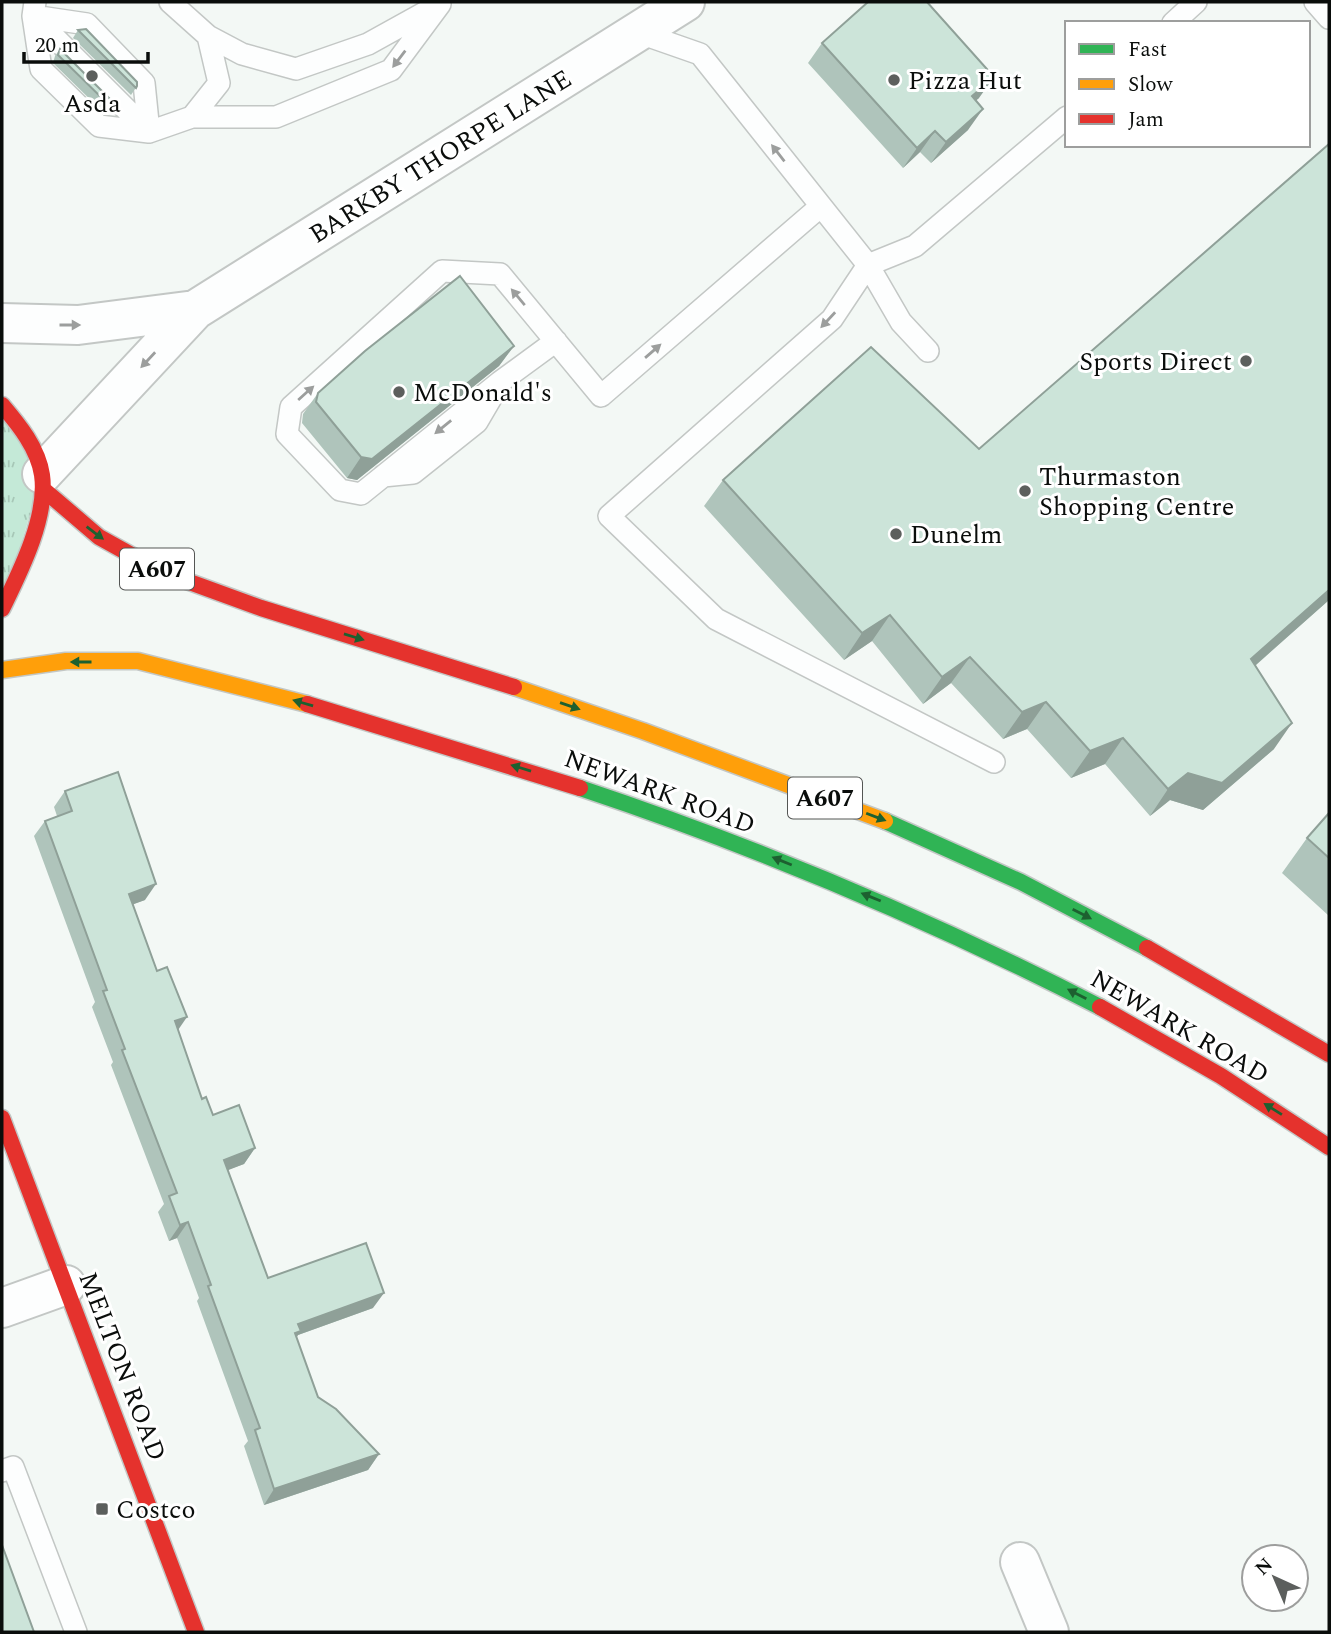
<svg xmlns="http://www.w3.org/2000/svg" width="1331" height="1634" viewBox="0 0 1331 1634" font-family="Spectral,serif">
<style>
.grass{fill:url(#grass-tufts)}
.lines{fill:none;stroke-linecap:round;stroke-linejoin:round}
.lane-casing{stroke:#c3c7c5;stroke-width:24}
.street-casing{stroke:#c3c7c5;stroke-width:42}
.fast-casing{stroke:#c3c7c5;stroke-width:19}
.slow-casing{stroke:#c3c7c5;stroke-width:19}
.jam-casing{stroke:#c3c7c5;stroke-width:19}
.lane{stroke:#fdfefe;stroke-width:21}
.street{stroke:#fdfefe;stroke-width:38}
.fast{stroke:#30b455;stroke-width:16}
.slow{stroke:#ff9f0a;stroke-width:16}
.jam{stroke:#e5322d;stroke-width:16}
.wall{fill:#afc4bb}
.shaded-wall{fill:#8fa098}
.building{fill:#cce4d9;stroke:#8fa098;stroke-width:2}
.oneway{fill:#9c9e9d}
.oneway2{fill:#1d6030}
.poi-dot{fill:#5c5f5d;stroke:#fff;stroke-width:2.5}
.labels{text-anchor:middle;stroke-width:6;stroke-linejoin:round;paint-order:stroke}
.shield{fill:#fff;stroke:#545654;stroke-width:2}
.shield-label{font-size:24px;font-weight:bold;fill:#0a0d0b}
.poi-label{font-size:26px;fill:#0a0d0b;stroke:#fff;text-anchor:start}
.street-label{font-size:26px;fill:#0a0d0b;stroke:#fff}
</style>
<defs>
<pattern id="grass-tufts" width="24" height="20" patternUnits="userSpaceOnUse" patternTransform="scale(1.75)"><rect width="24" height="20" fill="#c4e9d7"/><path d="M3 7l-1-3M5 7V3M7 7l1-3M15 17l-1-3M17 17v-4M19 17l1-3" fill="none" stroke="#a7c7b7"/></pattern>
</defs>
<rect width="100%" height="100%" fill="#f3f8f5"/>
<path class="grass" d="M2,405L42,474L2,609Z"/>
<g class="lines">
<g class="lane-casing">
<path id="lane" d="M35,2L33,16L149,132L192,117H276L391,70L440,4
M170,2L208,36L242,54L296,69L368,44L433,8
M1315,2L1329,18
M33,16L87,24L144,83L149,132L99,126L41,69Z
M1173,23L1196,2
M637,32L700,54L868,265L832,319L609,516L716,619L994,762
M192,117L219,83L208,36
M556,341L500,382L361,494L340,490L287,434L291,407L442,271L500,274L601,396L821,206
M928,351L901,322L868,265L915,246L1067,117
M383,476L413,473L477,422L494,393
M2,1471L13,1467L76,1632"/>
</g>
<g class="street-casing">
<path id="street" d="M2,323L78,325L195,310
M42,474L195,310L685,2
M2,1308L66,1285
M1020,1562L1049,1632"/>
</g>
<g class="fast-casing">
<path id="fast" d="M580,788C760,848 931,920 1100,1007
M885,821L1021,882L1147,948"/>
</g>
<g class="slow-casing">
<path id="slow" d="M2,670L66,661H138L307,704
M514,687L643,731L885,821"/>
</g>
<g class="jam-casing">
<path id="jam" d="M2,405C19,425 38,448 42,475C48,517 20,572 2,609
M43,489L99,537L162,572L261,608L514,687
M307,704L580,788
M1147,948L1329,1054
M1100,1007L1221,1076L1329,1147
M2,1118L196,1632"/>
</g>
<use href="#lane" class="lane"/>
<use href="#street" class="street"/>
<use href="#fast" class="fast"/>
<use href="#slow" class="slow"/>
<use href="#jam" class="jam"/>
</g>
<path class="wall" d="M78,30L137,86L131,95L73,38Z
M822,43L979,98L975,101L968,130L931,163L920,152L903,168L808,63Z
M60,49L117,106L112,113L105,114L53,63L55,56Z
M1329,144V600L1255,666L1274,749L1203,810L1170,800L1150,816L1105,764L1071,778L1027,729L1003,739L951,683L923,704L872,641L844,660L704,506L723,480L979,449Z
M514,346L499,366L357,480L347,478L302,423L303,414L318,393Z
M65,791L145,900L133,904L202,1099L213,1115L255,1148L244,1164L227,1170L268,1278L373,1308L298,1335L296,1338L318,1397L379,1454L368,1470L264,1505L244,1446L248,1441L197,1301L199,1298L177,1238L169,1241L158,1212L164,1204L111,1065L113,1062L92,1007L95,1002L34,836L45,821L57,816L54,807Z
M1329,813V916L1282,873L1307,838Z"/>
<path class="shaded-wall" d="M994,77L979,98L957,117L972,96Z
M110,106H117L112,113L105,114Z
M983,109L968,130L931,163L946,142Z
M935,131L920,152L903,168L917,148Z
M514,346L499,366L357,480L347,478L361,457Z
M1329,590V600L1232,686L1251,659Z
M890,615L872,641L844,660L862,633Z
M970,657L951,683L923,704L942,677Z
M1046,702L1027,729L1003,739L1022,712Z
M1292,723L1274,749L1203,810L1170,800L1150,816L1168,789L1188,773Z
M1123,738L1105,764L1071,778L1090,751Z
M156,884L145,900L118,910L129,894Z
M187,1017L176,1033L175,1021Z
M255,1148L244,1164L213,1176L224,1160Z
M188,1222L177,1238L169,1241L180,1225Z
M384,1293L373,1308L298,1335L290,1347L298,1324Z
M379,1454L368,1470L264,1505L274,1489Z"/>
<path class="building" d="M868,2H927L994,77L972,96L983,109L946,142L935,131L917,148L822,43Z
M86,29L137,82V86L136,88L78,30Z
M60,49L117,106H110L58,55Z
M1329,144V590L1251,659L1292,723L1222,783L1188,773L1168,789L1123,738L1090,751L1046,702L1022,712L970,657L942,677L890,615L862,633L723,480L871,347L979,449Z
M460,276L514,346L372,459L361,457L316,402L318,393L365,351Z
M118,772L156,884L129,894L157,971L167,967L187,1017L175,1021L202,1099L206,1097L213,1115L239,1105L255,1148L224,1160L268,1278L366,1243L384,1293L298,1324L301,1331L295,1333L318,1397L336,1409L379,1454L274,1489L255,1430L260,1428L208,1286L211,1285L188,1222L180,1225L169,1196L177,1193L122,1050L125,1049L103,991L107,990L45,821L72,811L65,791Z
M1329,813V858L1307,838Z
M2,1545L34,1632H2Z"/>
<defs><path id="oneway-solid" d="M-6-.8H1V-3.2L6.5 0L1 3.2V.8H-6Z" transform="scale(1.75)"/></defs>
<g class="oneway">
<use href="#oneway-solid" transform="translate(399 59) rotate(127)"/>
<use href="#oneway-solid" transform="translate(778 153) rotate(-128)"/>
<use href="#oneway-solid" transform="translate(518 297) rotate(-130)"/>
<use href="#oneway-solid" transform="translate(828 320) rotate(133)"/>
<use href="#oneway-solid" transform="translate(70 325)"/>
<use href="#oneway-solid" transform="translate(653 351) rotate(-41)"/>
<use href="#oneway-solid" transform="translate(148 360) rotate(133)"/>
<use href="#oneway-solid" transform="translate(306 393) rotate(-42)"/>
<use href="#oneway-solid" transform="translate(443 427) rotate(141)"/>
</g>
<g class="oneway2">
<use href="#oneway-solid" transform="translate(95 533) rotate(37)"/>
<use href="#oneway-solid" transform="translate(354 637) rotate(17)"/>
<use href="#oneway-solid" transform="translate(81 662) rotate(180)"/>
<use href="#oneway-solid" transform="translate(303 703) rotate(-164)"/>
<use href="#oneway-solid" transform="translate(570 706) rotate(19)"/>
<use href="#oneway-solid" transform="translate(521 768) rotate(-163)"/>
<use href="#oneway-solid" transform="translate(876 817) rotate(21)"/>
<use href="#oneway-solid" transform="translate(782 861) rotate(-158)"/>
<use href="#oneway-solid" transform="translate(871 897) rotate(-158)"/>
<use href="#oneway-solid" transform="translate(1082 914) rotate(27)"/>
<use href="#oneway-solid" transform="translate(1077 994) rotate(-153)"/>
<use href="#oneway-solid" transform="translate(1273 1109) rotate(-148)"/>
</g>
<g class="poi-dot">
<circle cx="92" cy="76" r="7"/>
<circle cx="894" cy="80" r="7"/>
<circle cx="1246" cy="361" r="7"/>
<circle cx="399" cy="392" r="7"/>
<circle cx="1025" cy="491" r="7"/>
<circle cx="896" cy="534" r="7"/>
<rect x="95" y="1502" width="14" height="14" rx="3.5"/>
</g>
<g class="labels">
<g class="shield">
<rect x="120" y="548.5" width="74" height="41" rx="5"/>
<rect x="788" y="777.5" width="74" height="41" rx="5"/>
</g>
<g class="shield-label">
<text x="157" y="577">A607</text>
<text x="825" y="806">A607</text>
</g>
<g class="poi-label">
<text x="908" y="89">Pizza Hut</text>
<text x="92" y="112" text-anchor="middle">Asda</text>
<text x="1232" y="370" text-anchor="end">Sports Direct</text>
<text x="413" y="401">McDonald's</text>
<text x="1039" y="485">Thurmaston<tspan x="1039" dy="30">Shopping Centre</tspan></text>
<text x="910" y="543">Dunelm</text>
<text x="116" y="1518">Costco</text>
</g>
<g class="street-label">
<text transform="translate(440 156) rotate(-32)" y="9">BARKBY THORPE LANE</text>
<text transform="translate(660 791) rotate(20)" y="9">NEWARK ROAD</text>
<text transform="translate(1180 1026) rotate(30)" y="9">NEWARK ROAD</text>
<text transform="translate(123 1366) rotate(69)" y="9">MELTON ROAD</text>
</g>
</g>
<rect width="1331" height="1634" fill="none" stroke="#0a0d0b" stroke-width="7"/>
<rect x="1065" y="21" width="245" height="126" fill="#ffffff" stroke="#9d9e9d" stroke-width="2"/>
<rect x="1079" y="44" width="35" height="10" fill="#30b455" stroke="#9d9e9d" stroke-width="2"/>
<text x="1128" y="56" font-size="21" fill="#0a0d0b">Fast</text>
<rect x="1079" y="79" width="35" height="10" fill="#ff9f0a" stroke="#9d9e9d" stroke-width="2"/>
<text x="1128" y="91" font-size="21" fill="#0a0d0b">Slow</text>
<rect x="1079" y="114" width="35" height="10" fill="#e5322d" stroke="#9d9e9d" stroke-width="2"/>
<text x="1128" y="126" font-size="21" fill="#0a0d0b">Jam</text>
<g transform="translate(1275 1578) rotate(316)"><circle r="33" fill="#ffffff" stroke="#9d9e9d" stroke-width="2"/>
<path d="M0-5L12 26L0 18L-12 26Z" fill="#5c5f5d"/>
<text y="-10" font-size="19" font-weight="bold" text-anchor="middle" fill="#0a0d0b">N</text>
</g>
<path d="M24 52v10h124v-10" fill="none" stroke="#0a0d0b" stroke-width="3.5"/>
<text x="35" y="52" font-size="21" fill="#0a0d0b" stroke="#ffffff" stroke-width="5" paint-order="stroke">20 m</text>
</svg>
